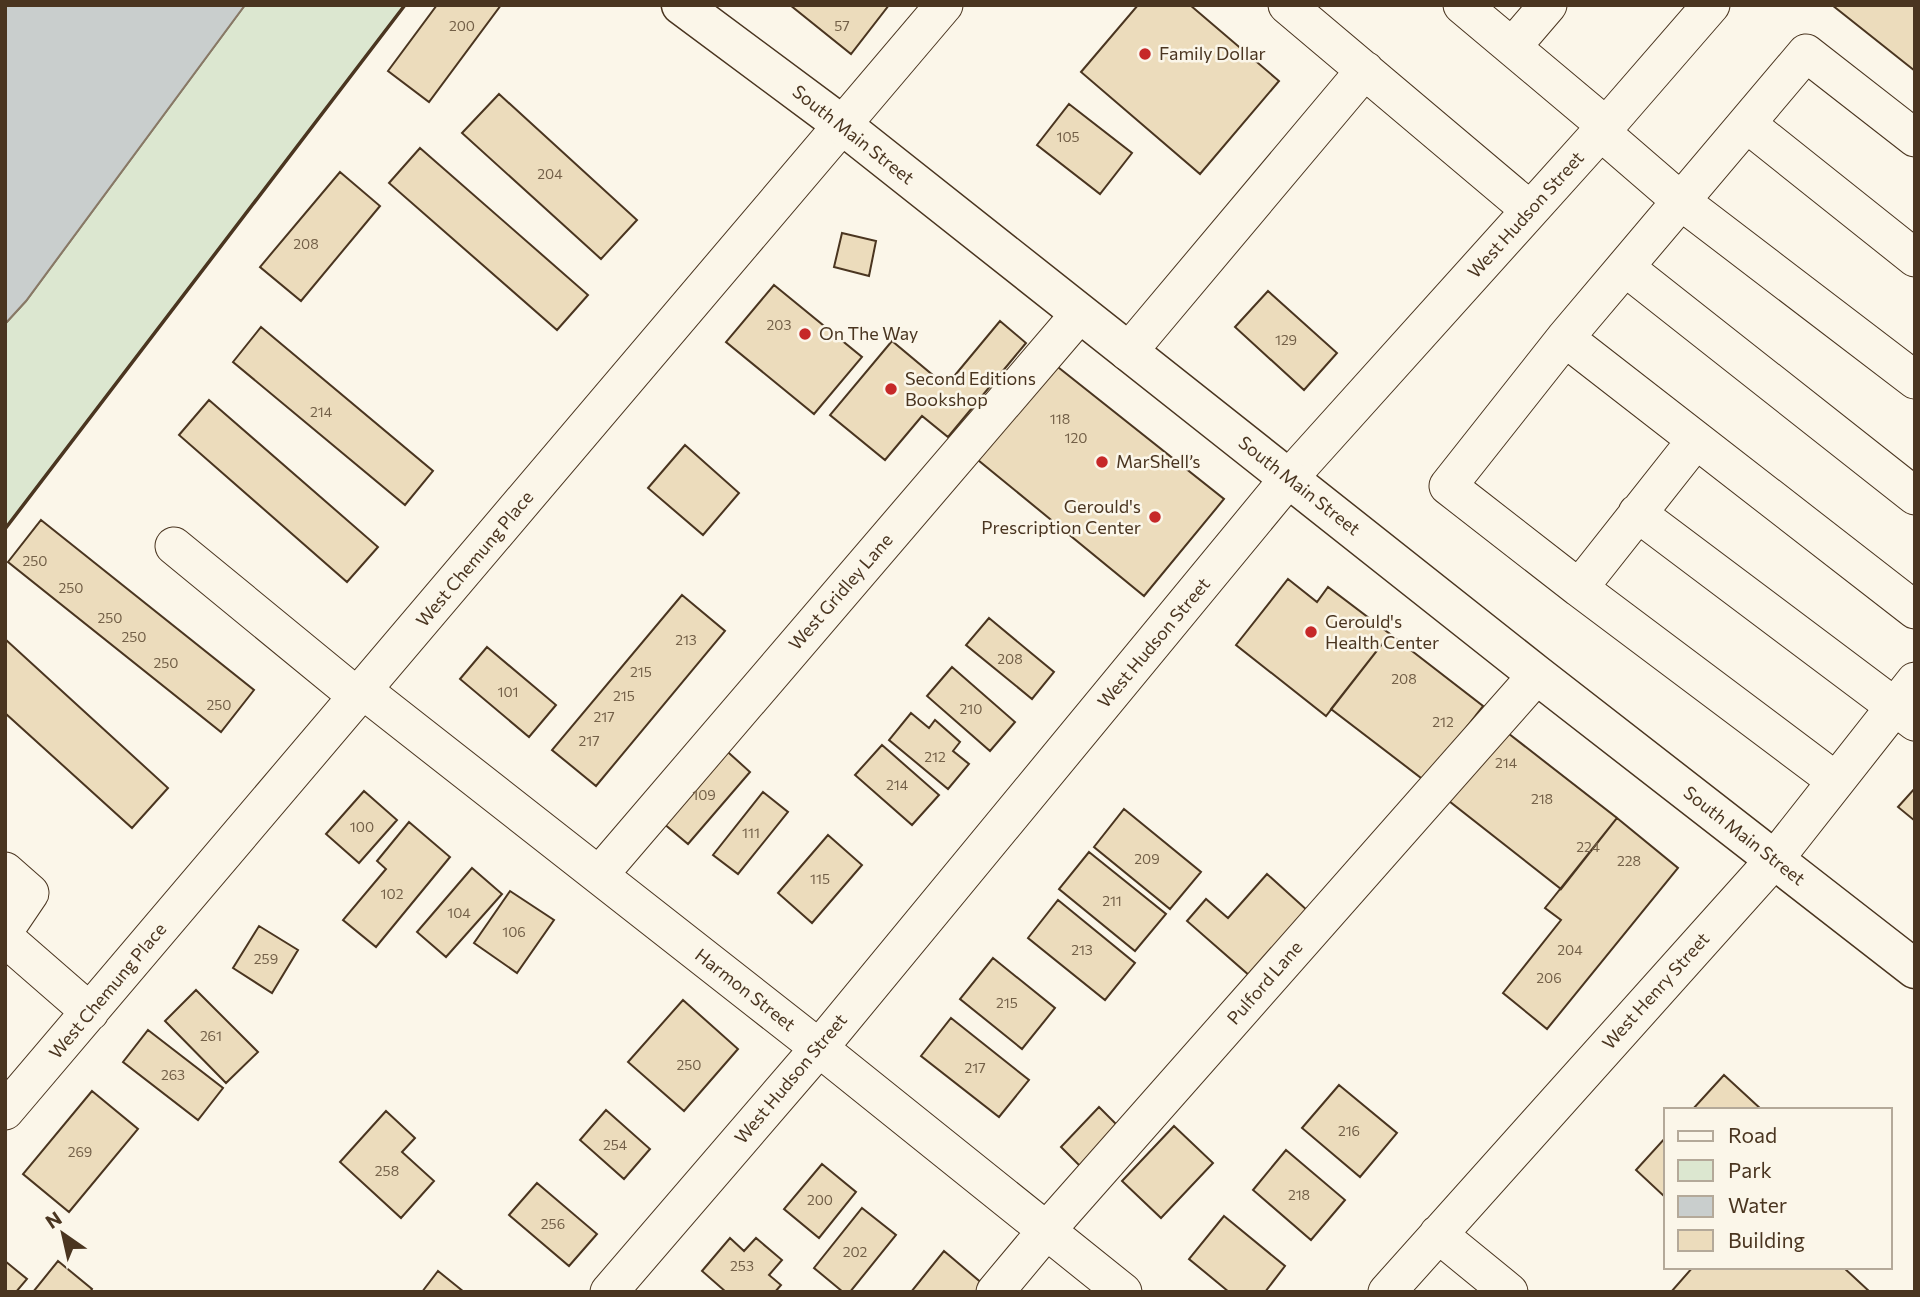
<svg xmlns="http://www.w3.org/2000/svg" width="1920" height="1297" viewBox="0 0 1920 1297" font-family="Commissioner,sans-serif">
<style>
.green{fill:#dce7d0;stroke:#887966;stroke-width:2}
.water{fill:#c9cecd;stroke:#887966;stroke-width:2}
.building{fill:#ecdcbc;stroke:#4a3520;stroke-width:2}
.lines{fill:none;stroke-linecap:round;stroke-linejoin:round}
.minor-casing{stroke:#4a3520;stroke-width:39}
.major-casing{stroke:#4a3520;stroke-width:41}
.minor{stroke:#fbf6e9;stroke-width:37}
.major{stroke:#fbf6e9;stroke-width:38}
.wall{stroke:#4a3520;stroke-width:3.5}
.poi-dot{fill:#c62828;stroke:#fbf6e9;stroke-width:2.5}
.labels{text-anchor:middle;stroke-width:5;stroke-linejoin:round;paint-order:stroke}
.number-label{font-size:14px;fill:#725f47}
.poi-label{font-size:18px;fill:#4a3520;stroke:#fbf6e9;text-anchor:start}
.street-label{font-size:18px;fill:#4a3520;stroke:#fbf6e9}
</style>
<rect width="100%" height="100%" fill="#fbf6e9"/>
<path class="green" d="M245,5H405L5,529V324L26,301Z"/>
<path class="water" d="M5,5H245L26,301L5,324Z"/>
<path class="building" d="M437,5H501L429,102L388,71Z
M790,5H889L851,54Z
M1138,5H1190L1279,81L1200,174L1081,72Z
M1832,5H1915V71Z
M499,94L637,220L601,259L462,133Z
M1069,104L1132,153L1100,194L1037,145Z
M420,148L588,295L557,330L389,183Z
M340,172L380,206L301,301L260,267Z
M842,233L876,241L869,276L834,267Z
M774,285L862,357L814,414L726,342Z
M1268,291L1337,353L1304,390L1235,327Z
M1000,321L1026,343L948,437L922,416L885,460L830,415L892,341L946,386Z
M261,327L433,471L405,505L233,362Z
M1044,356L1224,499L1144,596L967,451Z
M209,400L378,547L347,582L179,435Z
M685,445L739,493L703,535L648,488Z
M41,520L254,690L221,732L8,562Z
M1288,579L1317,602L1328,587L1390,634L1326,716L1236,645Z
M682,595L725,631L596,786L552,750Z
M989,618L1054,672L1032,699L966,645Z
M1390,634L1483,706L1425,781L1331,709Z
M5,639L168,788L132,828L5,713Z
M487,647L556,705L529,737L460,679Z
M952,667L1015,722L990,751L927,696Z
M911,713L929,728L935,720L960,742L953,751L969,764L948,789L889,740Z
M1504,730L1617,818L1561,889L1449,801Z
M720,745L750,772L688,844L657,818Z
M882,745L939,795L912,825L855,775Z
M1915,788V821L1898,807Z
M364,791L397,820L359,863L326,834Z
M763,792L788,812L738,874L713,855Z
M1124,809L1201,872L1170,909L1094,847Z
M1617,818L1678,868L1547,1029L1503,993L1561,920L1545,908Z
M409,822L450,857L376,947L343,920L386,869L377,861Z
M828,835L862,865L812,923L778,893Z
M1089,852L1166,914L1135,951L1059,889Z
M472,868L502,894L446,957L417,932Z
M1267,874L1308,911L1250,976L1187,921L1206,899L1228,918Z
M510,891L554,920L517,973L474,943Z
M1058,900L1135,963L1105,1000L1028,938Z
M259,926L298,950L272,993L233,968Z
M993,958L1055,1008L1022,1049L960,999Z
M196,990L258,1052L226,1083L165,1021Z
M683,1000L738,1049L684,1111L628,1062Z
M951,1018L1029,1080L999,1117L921,1056Z
M148,1030L223,1088L198,1120L123,1062Z
M1724,1075L1762,1110H1692Z
M1339,1085L1397,1133L1360,1177L1302,1128Z
M92,1091L138,1129L69,1212L23,1174Z
M1099,1107L1122,1130L1084,1170L1061,1147Z
M606,1110L650,1149L624,1179L580,1140Z
M386,1111L415,1138L402,1152L434,1181L401,1218L340,1162Z
M1174,1126L1213,1163L1161,1218L1122,1181Z
M1666,1137V1198L1636,1170Z
M1286,1150L1345,1200L1311,1240L1253,1190Z
M822,1164L856,1192L819,1238L784,1209Z
M537,1183L597,1234L569,1266L509,1215Z
M862,1208L896,1235L850,1292H843L814,1268Z
M1224,1216L1285,1266L1265,1292H1229L1189,1259Z
M730,1238L744,1251L756,1238L782,1260L769,1275L781,1285L775,1292H726L702,1271Z
M944,1251L984,1285L979,1292H911Z
M5,1261L27,1279L16,1292H5Z
M58,1261L92,1289L90,1292H33Z
M1693,1267H1843L1870,1292H1671Z
M438,1271L464,1292H422Z"/>
<g class="lines">
<g class="minor-casing">
<path id="minor" d="M1287,5L1530,210
M1462,5L1606,126
M1512,47L1548,5
M1747,124L1915,258
M1601,132L1682,202L1915,380
M1626,268L1915,496
M1565,338L1915,610
M1128,352L1365,70
M1696,440L1579,588L1836,781
M1637,513L1915,722
M174,546L358,697
M1579,588L1448,486L1565,338L1806,53L1915,138
M364,691L819,1048L1123,1292
M5,871L30,893L5,930
M599,875L1077,317L1088,320
M5,938L90,1012
M5,1111L944,5
M1438,1234L1509,1292
M609,1292L819,1048L1289,478L1606,126L1711,5
M995,1292L1046,1231L1537,675
M1387,1292L1774,860L1915,681"/>
</g>
<g class="major-casing">
<path id="major" d="M681,5L841,124L1537,675L1915,969"/>
</g>
<use href="#minor" class="minor"/>
<use href="#major" class="major"/>
<path class="wall" d="M5,529L405,5"/>
</g>
<g class="poi-dot">
<circle cx="1145" cy="54" r="7"/>
<circle cx="805" cy="334" r="7"/>
<circle cx="891" cy="389" r="7"/>
<circle cx="1102" cy="462" r="7"/>
<circle cx="1155" cy="517" r="7"/>
<circle cx="1311" cy="632" r="7"/>
</g>
<g class="labels">
<g class="number-label">
<text x="462" y="31">200</text>
<text x="842" y="31">57</text>
<text x="1068" y="142">105</text>
<text x="550" y="179">204</text>
<text x="306" y="249">208</text>
<text x="779" y="330">203</text>
<text x="1286" y="345">129</text>
<text x="321" y="417">214</text>
<text x="1060" y="424">118</text>
<text x="1076" y="443">120</text>
<text x="35" y="566">250</text>
<text x="71" y="593">250</text>
<text x="110" y="623">250</text>
<text x="134" y="642">250</text>
<text x="686" y="645">213</text>
<text x="1010" y="664">208</text>
<text x="166" y="668">250</text>
<text x="641" y="677">215</text>
<text x="1404" y="684">208</text>
<text x="508" y="697">101</text>
<text x="624" y="701">215</text>
<text x="219" y="710">250</text>
<text x="971" y="714">210</text>
<text x="604" y="722">217</text>
<text x="1443" y="727">212</text>
<text x="589" y="746">217</text>
<text x="935" y="762">212</text>
<text x="1506" y="768">214</text>
<text x="897" y="790">214</text>
<text x="704" y="800">109</text>
<text x="1542" y="804">218</text>
<text x="362" y="832">100</text>
<text x="751" y="838">111</text>
<text x="1588" y="852">224</text>
<text x="1147" y="864">209</text>
<text x="1629" y="866">228</text>
<text x="820" y="884">115</text>
<text x="392" y="899">102</text>
<text x="1112" y="906">211</text>
<text x="459" y="918">104</text>
<text x="514" y="937">106</text>
<text x="1082" y="955">213</text>
<text x="1570" y="955">204</text>
<text x="266" y="964">259</text>
<text x="1549" y="983">206</text>
<text x="1007" y="1008">215</text>
<text x="211" y="1041">261</text>
<text x="689" y="1070">250</text>
<text x="975" y="1073">217</text>
<text x="173" y="1080">263</text>
<text x="1349" y="1136">216</text>
<text x="615" y="1150">254</text>
<text x="80" y="1157">269</text>
<text x="387" y="1176">258</text>
<text x="1299" y="1200">218</text>
<text x="820" y="1205">200</text>
<text x="553" y="1229">256</text>
<text x="855" y="1257">202</text>
<text x="742" y="1271">253</text>
</g>
<g class="poi-label">
<text x="1159" y="60">Family Dollar</text>
<text x="819" y="340">On The Way</text>
<text x="905" y="385">Second Editions<tspan x="905" dy="21">Bookshop</tspan></text>
<text x="1116" y="468">MarShell’s</text>
<text x="1141" y="513" text-anchor="end">Gerould's<tspan x="1141" dy="21">Prescription Center</tspan></text>
<text x="1325" y="628">Gerould's<tspan x="1325" dy="21">Health Center</tspan></text>
</g>
<g class="street-label">
<text transform="translate(853 135) rotate(38)" y="6">South Main Street</text>
<text transform="translate(1526 215) rotate(-48)" y="6">West Hudson Street</text>
<text transform="translate(1299 486) rotate(38)" y="6">South Main Street</text>
<text transform="translate(475 559) rotate(-50)" y="6">West Chemung Place</text>
<text transform="translate(841 592) rotate(-49)" y="6">West Gridley Lane</text>
<text transform="translate(1154 643) rotate(-50)" y="6">West Hudson Street</text>
<text transform="translate(1744 836) rotate(38)" y="6">South Main Street</text>
<text transform="translate(1265 983) rotate(-49)" y="6">Pulford Lane</text>
<text transform="translate(745 990) rotate(38)" y="6">Harmon Street</text>
<text transform="translate(108 991) rotate(-50)" y="6">West Chemung Place</text>
<text transform="translate(1656 991) rotate(-48)" y="6">West Henry Street</text>
<text transform="translate(791 1079) rotate(-50)" y="6">West Hudson Street</text>
</g>
</g>
<rect width="1920" height="1297" fill="none" stroke="#4a3520" stroke-width="14"/>
<rect x="1664" y="1108" width="228" height="161" fill="#fbf6e9" stroke="#b4a999" stroke-width="2"/>
<rect x="1678" y="1131" width="35" height="10" fill="#fbf6e9" stroke="#b4a999" stroke-width="2"/>
<text x="1728" y="1143" font-size="21" fill="#4a3520">Road</text>
<rect x="1678" y="1160" width="35" height="21" fill="#dce7d0" stroke="#b4a999" stroke-width="2"/>
<text x="1728" y="1178" font-size="21" fill="#4a3520">Park</text>
<rect x="1678" y="1196" width="35" height="21" fill="#c9cecd" stroke="#b4a999" stroke-width="2"/>
<text x="1728" y="1213" font-size="21" fill="#4a3520">Water</text>
<rect x="1678" y="1230" width="35" height="21" fill="#ecdcbc" stroke="#b4a999" stroke-width="2"/>
<text x="1728" y="1248" font-size="21" fill="#4a3520">Building</text>
<g transform="translate(63 1234) rotate(326)" stroke="#fbf6e9" stroke-width="5" paint-order="stroke">
<path d="M0-5L12 26L0 18L-12 26Z" fill="#4a3520"/>
<text y="-10" font-size="19" font-weight="bold" text-anchor="middle" fill="#4a3520">N</text>
</g>
</svg>
